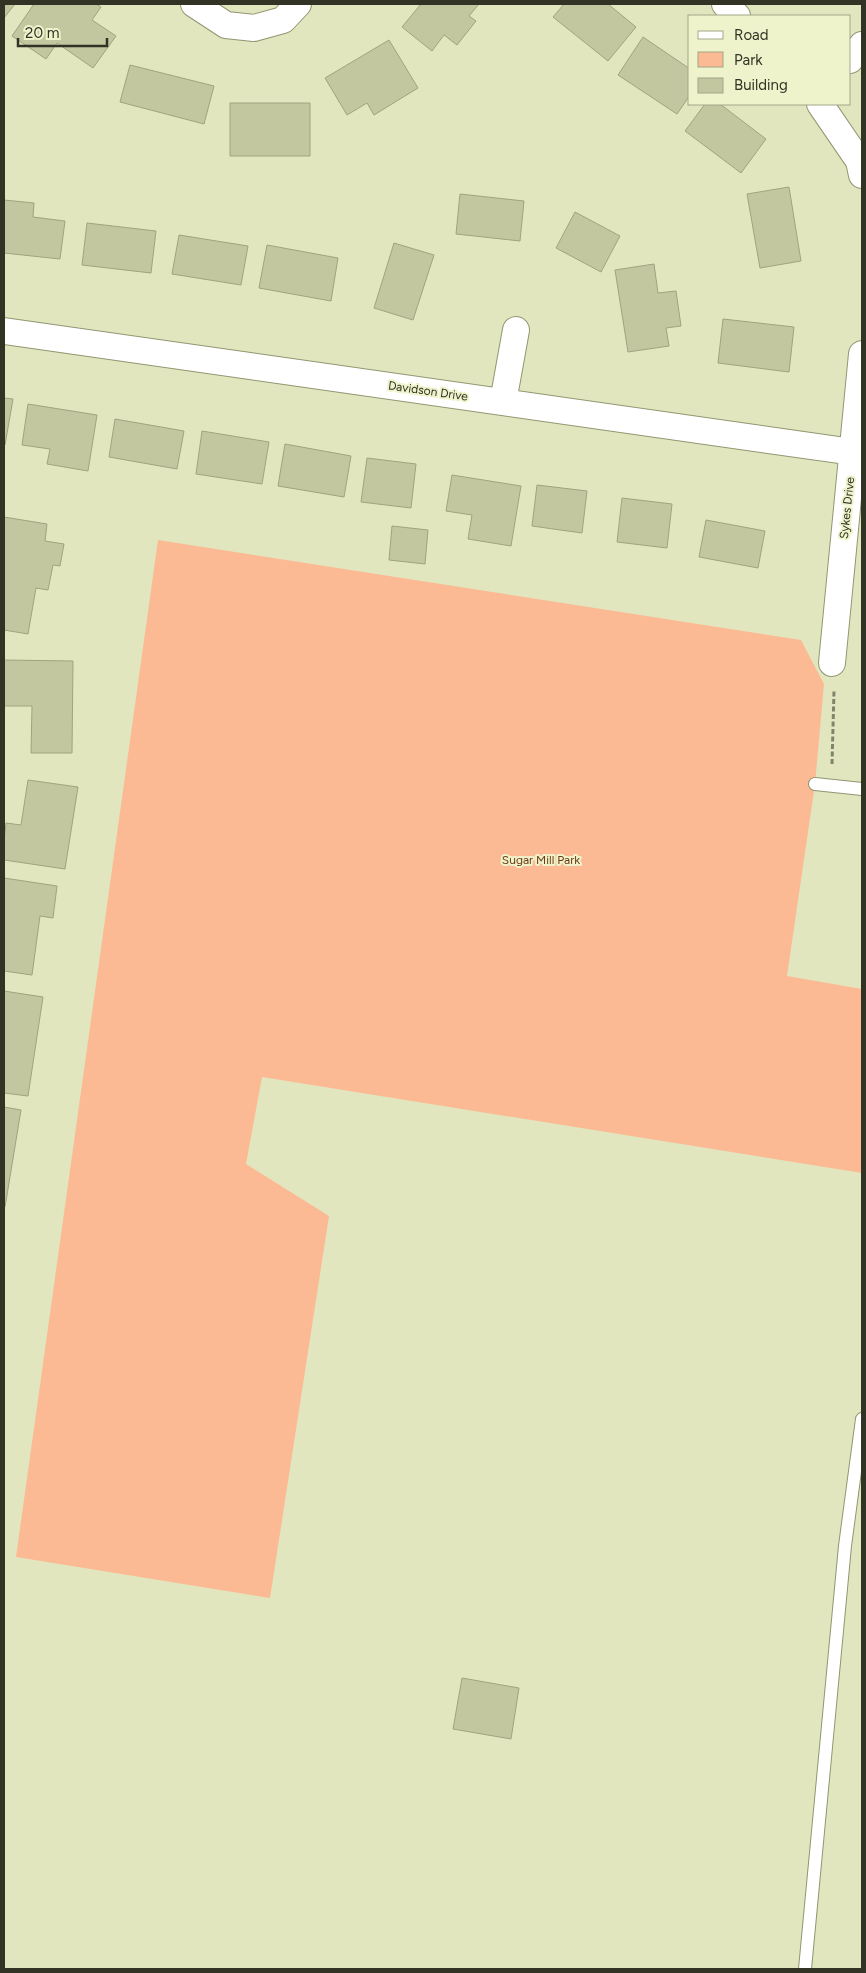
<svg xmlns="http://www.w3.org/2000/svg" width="866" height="1973" viewBox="0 0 866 1973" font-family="Figtree,sans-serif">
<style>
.green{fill:#fbba94}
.building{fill:#c3c7a0;stroke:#a0a37e}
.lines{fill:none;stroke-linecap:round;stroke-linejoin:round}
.lane-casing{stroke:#929671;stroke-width:14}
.street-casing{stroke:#929671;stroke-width:28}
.path{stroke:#82846a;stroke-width:3;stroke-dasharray:5 2.5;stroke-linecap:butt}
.lane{stroke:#fff;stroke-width:12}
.street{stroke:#fff;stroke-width:26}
.labels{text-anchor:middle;stroke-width:4;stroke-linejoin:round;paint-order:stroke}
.street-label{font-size:12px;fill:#323324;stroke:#eff3cb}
.park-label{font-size:12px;fill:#6e3914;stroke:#eff3cb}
</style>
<rect width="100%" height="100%" fill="#e2e6be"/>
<path class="green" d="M158,540L801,640L824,684L815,784L787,976L862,989V1173L262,1077L246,1164L329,1216L270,1598L16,1557Z"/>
<path class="building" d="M4,4H15L4,18Z
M34,4H96L101,7L92,20L116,36L93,68L57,43L46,59L12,36Z
M421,4H479L469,16L476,21L457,45L444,35L432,51L402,27Z
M564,4H608L636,27L608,61L553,17Z
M643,37L690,69V95L677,114L618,75Z
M389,40L418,88L374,115L367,103L347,115L325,78Z
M130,65L214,86L204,124L120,102Z
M230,103H310V156H230Z
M705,104H720L766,139L741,173L685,131Z
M789,187L801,261L760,268L747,194Z
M460,194L524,201L520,241L456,234Z
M4,200L34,203L33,217L65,221L60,259L4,253Z
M575,212L620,236L601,272L556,248Z
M87,223L156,231L151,273L82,265Z
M179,235L248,246L241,285L172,274Z
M394,243L434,255L413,320L374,308Z
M267,245L338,258L331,301L259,288Z
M654,264L658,293L676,291L681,326L666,328L669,346L628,352L615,270Z
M723,319L794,327L789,372L718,363Z
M4,398L13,399L5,445L4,444Z
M28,404L97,415L88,471L47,464L50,449L22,445Z
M115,419L184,431L177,469L109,457Z
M202,431L269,442L262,484L196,474Z
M285,444L351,456L344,497L278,486Z
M367,458L416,464L411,508L361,502Z
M452,475L521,486L511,546L468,539L472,515L446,511Z
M537,485L587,491L582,533L532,526Z
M622,498L672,504L667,548L617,542Z
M4,517L47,524L45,541L64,544L60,566L53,565L48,590L36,588L28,634L4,630Z
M706,520L765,531L758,568L699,557Z
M392,526L428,530L425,564L389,560Z
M4,660L73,661L72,753H31L32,706H4Z
M28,780L78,787L65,869L4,860V840L6,823L21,825Z
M4,878L57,886L53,918L40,916L32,975L4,971Z
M4,991L43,997L28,1096L4,1093Z
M4,1107L21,1110L5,1207L4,1206Z
M462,1678L519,1688L511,1739L453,1729Z"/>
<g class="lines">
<g class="lane-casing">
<path id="lane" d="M815,784L862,789
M805,1969L845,1546L862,1419"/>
</g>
<g class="street-casing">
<path id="street" d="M194,4L226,25L254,28L283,20L298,4
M725,4L737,16
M850,60L862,45
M820,104L859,161L862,175
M4,331L853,452
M503,402L516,330
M832,663L862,354"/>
</g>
<path class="path" d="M832,764L834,691"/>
<use href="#lane" class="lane"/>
<use href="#street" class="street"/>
</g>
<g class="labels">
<g class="street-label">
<text transform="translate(428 391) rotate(8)" y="4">Davidson Drive</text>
<text transform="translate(847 508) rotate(-84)" y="4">Sykes Drive</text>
</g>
<g class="park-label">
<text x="541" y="864">Sugar Mill Park</text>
</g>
</g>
<rect width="866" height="1973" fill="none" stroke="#323324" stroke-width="10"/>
<rect x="688" y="15" width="162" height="90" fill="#eff3cb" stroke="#a3a688"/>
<rect x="698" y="31" width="25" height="8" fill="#ffffff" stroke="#a3a688"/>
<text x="734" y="40" font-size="15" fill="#323324">Road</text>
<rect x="698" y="52" width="25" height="15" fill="#fbba94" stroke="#a3a688"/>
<text x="734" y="65" font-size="15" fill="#323324">Park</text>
<rect x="698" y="78" width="25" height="15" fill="#c3c7a0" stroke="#a3a688"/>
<text x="734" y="90" font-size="15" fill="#323324">Building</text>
<path d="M18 38v8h89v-8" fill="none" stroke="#323324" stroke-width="2.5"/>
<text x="25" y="38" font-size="15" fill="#323324" stroke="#eff3cb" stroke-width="4" paint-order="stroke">20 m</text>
</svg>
